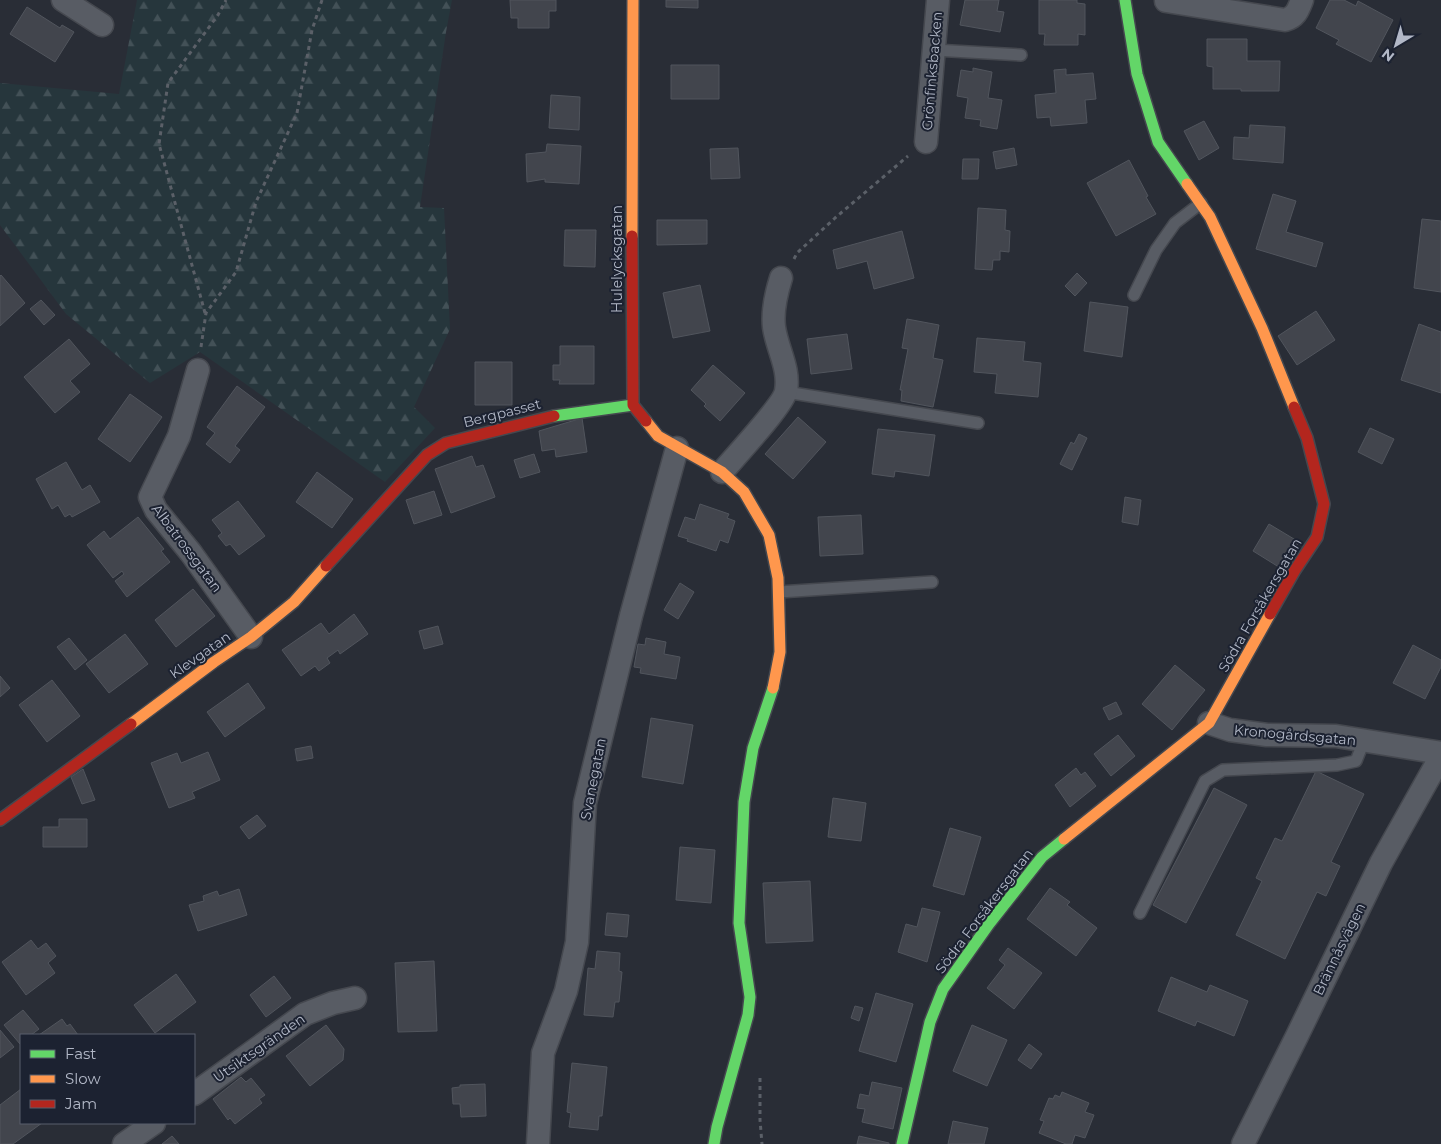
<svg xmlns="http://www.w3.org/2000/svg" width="1441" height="1144" viewBox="0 0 1441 1144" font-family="Montserrat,sans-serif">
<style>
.forest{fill:url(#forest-firs)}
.building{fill:#42454d;stroke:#51555d}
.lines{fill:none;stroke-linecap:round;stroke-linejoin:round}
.lane-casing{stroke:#45484f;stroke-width:14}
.street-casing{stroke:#45484f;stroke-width:25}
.fast-casing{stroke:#45484f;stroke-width:14}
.slow-casing{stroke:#45484f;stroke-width:14}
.jam-casing{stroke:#45484f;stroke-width:14}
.path{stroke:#5b6068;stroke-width:3;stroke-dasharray:4 4;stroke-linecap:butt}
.lane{stroke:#585c64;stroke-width:11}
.street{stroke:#585c64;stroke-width:22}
.fast{stroke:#63d668;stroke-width:11}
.slow{stroke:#ff974d;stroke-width:11}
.jam{stroke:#b3261e;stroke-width:11}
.labels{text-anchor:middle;stroke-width:4;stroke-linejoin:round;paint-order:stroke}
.street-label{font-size:14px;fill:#b2b8c7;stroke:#1c2231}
</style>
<defs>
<pattern id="forest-firs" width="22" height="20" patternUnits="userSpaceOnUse" patternTransform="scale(1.25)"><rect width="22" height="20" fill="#26363c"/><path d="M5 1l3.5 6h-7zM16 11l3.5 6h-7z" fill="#435157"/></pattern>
</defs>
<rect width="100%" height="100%" fill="#292d36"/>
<path class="forest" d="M137,0H452L446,32L420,207L444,208L450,329L414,407L435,428L385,482L200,352L150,383L66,314L0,225V83L119,94Z"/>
<path class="building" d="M510,0H556V11H549V28H518V18H511Z
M666,0H698V8L666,7Z
M965,0H999L997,11L1004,12L1000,32L960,25Z
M1039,0H1077V3L1085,4V35L1078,34V45H1044L1045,34H1039Z
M1330,0H1344L1356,6L1358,1L1393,20L1371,62L1336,44L1339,40L1316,28Z
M27,7L60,28L62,25L74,32L55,62L10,34Z
M1207,39H1247V61H1280L1279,91H1241V89H1213V67L1207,66Z
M671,65H719V99H671Z
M973,68L992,72L988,98L1002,100L997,129L980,126L981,120L965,118L968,98L957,96L961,70L973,72Z
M1066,69V75L1093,73L1096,99L1085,100L1087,123L1051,126L1050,117L1037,118L1035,95L1056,93L1054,70Z
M551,95L580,97L579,130L549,128Z
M1204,121L1219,148L1199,160L1184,131Z
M1250,125L1285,127L1283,163L1233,159L1234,137L1249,138Z
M547,144L581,146L579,184L545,182V179L527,182L526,154L546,152Z
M738,148L740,178L711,179L710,149Z
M1014,148L1017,165L996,169L993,152Z
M963,159H979L978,179H962Z
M1129,160L1148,196L1146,197L1156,214L1116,236L1087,183Z
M1273,194L1296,201L1286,232L1323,243L1316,267L1256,249Z
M978,208L1006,210L1005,230L1010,231L1009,252L1000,251V260H993L992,270L975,269Z
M1422,219L1441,221V292L1414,288Z
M657,220H707V244L657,245Z
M565,230H596L595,267L564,266Z
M902,231L914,278L874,289L867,261L837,269L833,250Z
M1077,273L1087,283L1075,296L1065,286Z
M1,275L25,303L0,326V276Z
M700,285L710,331L673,338L663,293Z
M41,300L55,315L44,325L30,309Z
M1090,302L1128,307L1122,357L1084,351Z
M1316,311L1335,340L1297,365L1278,336Z
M907,319L939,325L933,358L943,360L933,407L901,401L902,390H900L908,349L902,348Z
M1419,324L1441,332V393L1401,380Z
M847,334L852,369L811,374L807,339Z
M977,338L1025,342L1023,361L1041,363L1038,397L995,393L997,374L974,372Z
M69,339L90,364L70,381L80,392L55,413L24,377Z
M560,346H594V384H559L560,380H553V365H560Z
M475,362H512V405H475Z
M713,365L745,393L720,421L704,406L706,404L691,390Z
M237,386L265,407L235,446L240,450L230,463L206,444L215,433L207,427Z
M130,394L162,417L130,462L98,439Z
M798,417L826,442L793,479L765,454Z
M582,418L587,452L556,457L555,449L542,451L539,431Z
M1370,428L1394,439L1382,464L1358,452Z
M878,429L935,435L929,476L895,471L894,477L872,474Z
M1079,434L1087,438L1072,470L1060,464L1071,442L1074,444Z
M534,454L540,472L520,478L514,460Z
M472,456L476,467L483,465L495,497L451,513L435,469Z
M66,462L82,490L90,485L100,502L72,517L70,514L65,517L58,505L52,509L36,479Z
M317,472L353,499L332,528L296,502Z
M434,491L442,515L414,524L406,500Z
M1125,497L1141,500L1138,525L1122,522Z
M238,501L265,536L239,555L230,544L226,546L218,536L222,533L212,520Z
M700,504L729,514L727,518L735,521L728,543L720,540L716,551L687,541L688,539L678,536L685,517L695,520Z
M861,515L863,554L820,556L818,517Z
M138,517L164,549L161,551L170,562L127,597L115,581L124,574L122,571L113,578L87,545L104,531L110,539Z
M1269,524L1299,542L1282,569L1253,551Z
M680,583L694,592L678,619L664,610Z
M193,589L215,616L176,647L155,620Z
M354,614L368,634L340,654L338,650L327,658L330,663L319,671L315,666L301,676L282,650L321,623L329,634Z
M438,626L443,644L424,649L419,631Z
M125,634L148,664L109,693L86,664Z
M69,638L87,660L75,670L57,647Z
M646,638L666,642L664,654L680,657L676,679L640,673L641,668L634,667L638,644L645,645Z
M1413,645L1441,660V667L1425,699L1393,683Z
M1175,665L1205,690L1172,730L1142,704Z
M0,676L10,688L0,697Z
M52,680L80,716L47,742L19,705Z
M248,683L265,708L225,737L207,712Z
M1116,702L1122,714L1109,720L1103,708Z
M651,718L693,725L683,784L642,777Z
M1118,735L1135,756L1111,776L1094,754Z
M311,746L313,758L297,761L295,749Z
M208,752L220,780L192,792L195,798L169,808L151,763L177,753L181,763Z
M1076,768L1081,775L1085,772L1096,786L1070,807L1055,785Z
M83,769L95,800L82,804L71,777Z
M1316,771L1364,794L1331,862L1340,866L1326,896L1317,892L1285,959L1236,935L1262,881L1256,878L1275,838L1282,841Z
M1214,788L1247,805L1186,923L1153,905Z
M833,798L866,803L861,841L828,837Z
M257,815L266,826L249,839L240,827Z
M59,819H87V847H43V827H59Z
M950,828L981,837L964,895L933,886Z
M680,847L715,850L711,903L676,900Z
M810,881L813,941L766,943L763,883Z
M1050,888L1070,902L1067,905L1097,928L1076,956L1027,919Z
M239,889L247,915L198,931L189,905L204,901L203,896L217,891L219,896Z
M922,908L940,912L927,962L898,952L906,924L917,927Z
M607,913L629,915L627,937L605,935Z
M31,940L38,949L46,943L56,956L48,963L55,973L26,995L2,962Z
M1008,948L1042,973L1014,1009L987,988L1005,965L999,960Z
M597,951L620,953L619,971L622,972L619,1002H615L613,1017L584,1015L588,968L595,969Z
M434,961L437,1031L398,1032L395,963Z
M176,974L196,1002L155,1033L134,1005Z
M274,976L291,998L266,1017L250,995Z
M1171,977L1207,992L1210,985L1248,1001L1234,1036L1197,1021L1195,1026L1158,1011Z
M876,993L913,1004L896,1062L859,1051Z
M855,1006L863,1008L859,1021L851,1018Z
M23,1010L39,1029L31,1035H21V1043L20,1044L4,1025Z
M62,1019L67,1026L70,1024L78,1035H39Z
M326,1025L344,1049L343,1060L310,1086L286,1056Z
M972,1025L1007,1040L987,1086L953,1071Z
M0,1030L14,1047L0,1058Z
M1029,1044L1042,1054L1031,1069L1018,1060Z
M572,1063L607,1067L602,1116H599L598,1130L569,1127L571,1113L567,1112Z
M241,1077L246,1082L251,1078L265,1095L259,1099L262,1103L235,1124L230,1118L228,1120L213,1099Z
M872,1082L902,1088L893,1129L862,1122L865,1109L857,1108L860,1094L869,1096Z
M485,1084L486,1116L461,1117L460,1104H453L452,1088L460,1087V1085Z
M21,1089V1123H42L13,1144H0V1105Z
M1062,1092L1089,1103L1085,1112L1094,1115L1085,1138L1075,1135L1072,1144H1066L1039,1133L1044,1121L1040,1120L1049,1098L1053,1099L1055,1095L1060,1097Z
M953,1121L988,1128L984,1144H948Z
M172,1136L179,1144H162Z
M859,1136L889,1143V1144H857Z"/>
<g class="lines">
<g class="lane-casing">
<path id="lane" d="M934,50L1021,55
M1134,295L1156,250L1175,223L1201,203
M786,392L978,423
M779,592L932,582
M1140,913L1205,781L1223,770L1337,765L1356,761L1364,741"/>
</g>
<g class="street-casing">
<path id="street" d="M63,0L102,25
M1166,1L1285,20C1296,17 1298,10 1302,0
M926,142L938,0
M198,370L179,436L150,497L156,510L191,553L251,637
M722,472C734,458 784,404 786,391C790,368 777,349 774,327C772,310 776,294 781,278
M1209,723L1230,730L1267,735L1336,736L1441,753
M194,1094L305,1014L333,1003L355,998
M124,1144L154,1123
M538,1144L543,1053L566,991L577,942L585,803L631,616L677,448
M1243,1144L1297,1036L1381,863L1441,756"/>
</g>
<g class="fast-casing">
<path id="fast" d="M1125,0L1137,74L1158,142L1187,184
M554,416L633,405
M714,1144L717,1127L748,1015L750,997L739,923L744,802L753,748L773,688
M902,1144L930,1022L943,989L989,924L1042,857L1064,839"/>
</g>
<g class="slow-casing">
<path id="slow" d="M1187,184L1210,217L1262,328L1294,407
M632,236L633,0
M646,421L658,436L722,472L744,492L769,535L778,578L780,652L773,688
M131,724L214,662L251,637L294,602L326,566
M1064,839L1209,723L1270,614"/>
</g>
<g class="jam-casing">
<path id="jam" d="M632,236L633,405L646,421
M326,566L427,455L446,443L554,416
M1270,614L1295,570L1317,537L1324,504L1307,438L1294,407
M0,820L131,724"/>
</g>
<path class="path" d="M794,259L797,253L835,218L908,156
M205,313L159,144L168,83L218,15L226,0
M201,347L206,313L236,272L256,202L297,113L312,30L322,0
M760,1078V1120L762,1144"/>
<use href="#lane" class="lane"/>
<use href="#street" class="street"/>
<use href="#fast" class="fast"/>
<use href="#slow" class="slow"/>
<use href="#jam" class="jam"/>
</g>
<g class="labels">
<g class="street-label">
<text transform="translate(932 71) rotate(-85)" y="5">Grönfinksbacken</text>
<text transform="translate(617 259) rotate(-90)" y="5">Hulelycksgatan</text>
<text transform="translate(502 413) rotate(-14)" y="5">Bergpasset</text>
<text transform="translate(187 548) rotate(53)" y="5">Albatrossgatan</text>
<text transform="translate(1260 605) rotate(-60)" y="5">Södra Forsåkersgatan</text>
<text transform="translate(200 655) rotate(-35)" y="5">Klevgatan</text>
<text transform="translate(1295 735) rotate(5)" y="5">Kronogårdsgatan</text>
<text transform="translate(593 779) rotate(-79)" y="5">Svanegatan</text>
<text transform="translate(984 911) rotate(-53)" y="5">Södra Forsåkersgatan</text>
<text transform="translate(1339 949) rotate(-64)" y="5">Brännåsvägen</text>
<text transform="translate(259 1048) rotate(-35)" y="5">Utsiktsgränden</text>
</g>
</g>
<rect x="20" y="1034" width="175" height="90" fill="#1c2231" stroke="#585e6d"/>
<rect x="30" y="1050" width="25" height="8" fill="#63d668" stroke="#585e6d"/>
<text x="65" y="1059" font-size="15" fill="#b2b8c7">Fast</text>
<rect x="30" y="1075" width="25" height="8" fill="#ff974d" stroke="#585e6d"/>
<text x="65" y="1084" font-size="15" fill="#b2b8c7">Slow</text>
<rect x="30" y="1100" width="25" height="8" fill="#b3261e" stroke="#585e6d"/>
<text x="65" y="1109" font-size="15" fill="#b2b8c7">Jam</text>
<g transform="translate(1396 45) rotate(218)" stroke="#1c2231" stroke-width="4" paint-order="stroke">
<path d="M0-4L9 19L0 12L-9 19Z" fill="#b2b8c7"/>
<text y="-8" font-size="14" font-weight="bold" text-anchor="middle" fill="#b2b8c7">N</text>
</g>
</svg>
